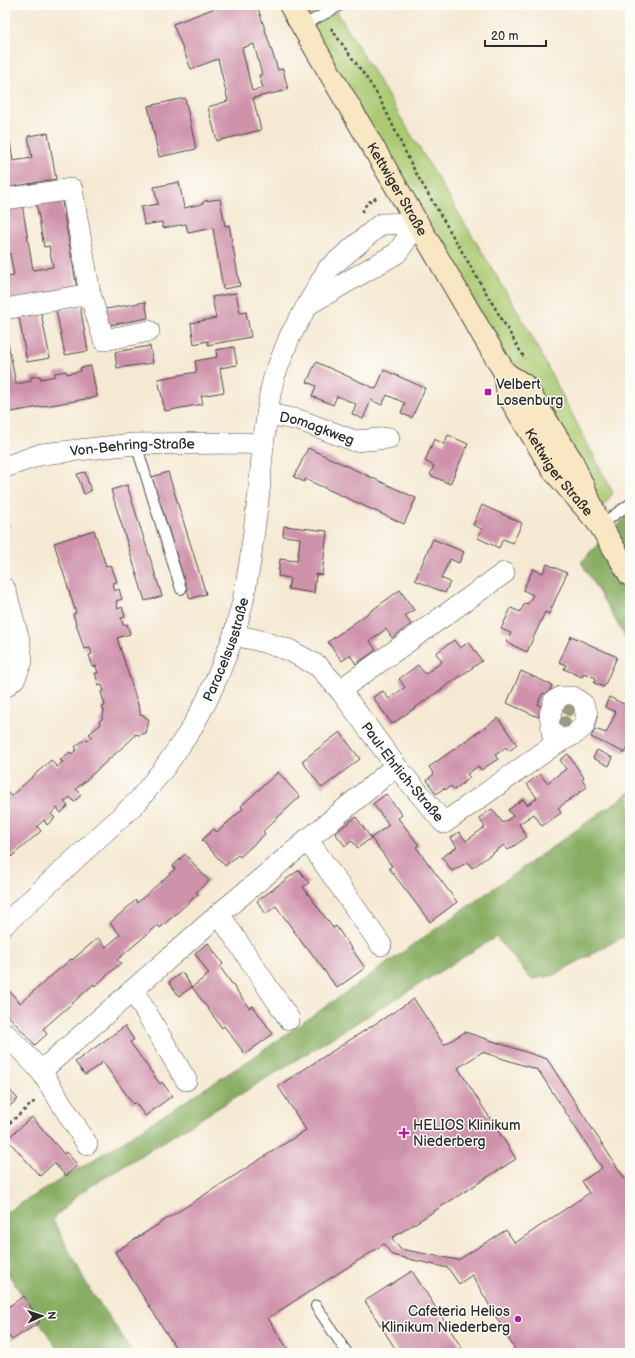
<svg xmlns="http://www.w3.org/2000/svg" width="635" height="1358" viewBox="0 0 635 1358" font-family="'Balsamiq Sans',sans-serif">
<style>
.green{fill:#abca72;stroke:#6b7a4e}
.forest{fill:#88ae64;stroke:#5a6c48}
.building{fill:#cf92ab;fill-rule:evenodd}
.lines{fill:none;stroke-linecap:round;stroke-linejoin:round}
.service-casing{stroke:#494844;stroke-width:12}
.minor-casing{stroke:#494844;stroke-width:22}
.secondary-casing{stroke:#494844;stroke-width:24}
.path{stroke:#494844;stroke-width:2.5;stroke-dasharray:3 3;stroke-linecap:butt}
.service{stroke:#fff;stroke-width:10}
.minor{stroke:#fff;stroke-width:21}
.secondary{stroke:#f9e7c3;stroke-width:22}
.tree{fill:#9b9b82}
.poi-dot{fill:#b5179e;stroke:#fdfcf7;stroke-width:1.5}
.labels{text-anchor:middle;stroke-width:3;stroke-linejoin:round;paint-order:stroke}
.street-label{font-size:14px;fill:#2b2b2b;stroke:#fdfcf7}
.poi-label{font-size:14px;fill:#2b2b2b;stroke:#fdfcf7;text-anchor:start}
</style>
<rect width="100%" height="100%" fill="#fdfcf7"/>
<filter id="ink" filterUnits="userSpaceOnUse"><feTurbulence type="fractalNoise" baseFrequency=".025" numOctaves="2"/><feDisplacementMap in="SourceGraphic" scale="8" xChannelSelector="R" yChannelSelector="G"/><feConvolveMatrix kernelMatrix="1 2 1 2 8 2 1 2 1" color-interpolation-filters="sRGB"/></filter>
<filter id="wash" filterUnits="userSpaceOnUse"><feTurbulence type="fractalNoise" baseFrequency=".012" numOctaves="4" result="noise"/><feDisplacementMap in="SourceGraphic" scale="16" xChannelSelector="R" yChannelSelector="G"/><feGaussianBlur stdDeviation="0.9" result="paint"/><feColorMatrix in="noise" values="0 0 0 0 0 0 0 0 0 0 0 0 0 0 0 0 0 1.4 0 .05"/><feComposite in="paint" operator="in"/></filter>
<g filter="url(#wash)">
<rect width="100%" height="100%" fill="#f5e9d3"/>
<path class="green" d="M298,5H333L523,320L613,493L599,512Z"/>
<path class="forest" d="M630,513V645L581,562Z
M630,792V933L552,976L531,979L496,937L80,1193L53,1220L90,1290L134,1353H60L5,1269V1213L111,1149L254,1057Z"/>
<g id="blocks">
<path class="building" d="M223,5H257L278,70L283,69L288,90L253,98L261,130L217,141L208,107L228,101L218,59L191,69L173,24ZM254,44L262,75H259L263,88L252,91L242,48Z
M185,98L196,149L159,157L148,106Z
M48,133L56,179L5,188V143L10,142L13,161L32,158L28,136Z
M179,182L184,208L202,204L204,201L220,199L225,226L229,225L240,286L223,289L213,228L188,233L186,224L163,228L162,222L144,225L141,207L158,204L154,187Z
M61,196L77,289L5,301V277L14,276L10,253L7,254L5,243V207L22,204L33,270L53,267L49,246L44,247L36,201Z
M236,293L240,313L246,312L251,337L208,345V341L194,344L191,323L216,318L212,297Z
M145,302L148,318L105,326L101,310Z
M80,306L88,351L65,355L56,310Z
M41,313L50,358L27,362L19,317Z
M5,328L16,384L31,381V377L40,376L41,379L55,376V373L66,371L67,374L81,371L80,368L91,366L97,397L5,413Z
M150,346L153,363L117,368L115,352Z
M234,347L237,365L220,368L224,392L201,396L203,404L165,411L158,379L197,372L195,361L217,357L216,350Z
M316,362L376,389L384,370L425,388L412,418L401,413L405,403L387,395L382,405L371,400L363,419L352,414L356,404L337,396L333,405L312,396L316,386L307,382Z
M448,435L468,444L450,484L430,475L434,466L425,461L434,439L444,444Z
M308,448L416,498L404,524L305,479L304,482L294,477Z
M85,472L91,491L84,494L77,474Z
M168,472L206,594L190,599L152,477Z
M127,485L162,596L145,601L111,490Z
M482,505L522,523L513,543L503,539L499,548L478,538L482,529L473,525Z
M5,515L10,528L5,529Z
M284,526L327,531L322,575L316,574L314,593L288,589L290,578L278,576L280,559L297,561L299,549L300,538L283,536Z
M94,530L106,566L111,565L117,582L113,583L115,591L119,589L122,599L116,601L118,609L122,607L125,617L121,618L123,625L127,624L130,634L117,638L140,711V715L144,716L149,720L146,733L139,735L135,734L134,737L76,789L81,795L74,802L70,797L64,802L68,806L61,813L57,808L51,814L55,818L47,825L44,820L37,826L41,831L11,857L5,850V793L7,792L11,796L51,760L57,767L63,762L60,760L70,752L72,754L77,749L75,747L85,739L87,741L92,736L89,734L101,724L99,721L102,719L104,711L102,707L105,706L101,692L104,691L102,685L99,686L95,673H98L96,666L93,667L89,655L92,654L90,648L84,649L73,614L76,613L54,543Z
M433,539L464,552L459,563L450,559L441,578L450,582L445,593L415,580Z
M547,564L567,573L549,614L545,612L527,652L506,642L511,633L501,629L511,608L520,612L525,603L528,604L533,595L523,590L533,569L543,573Z
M400,590L414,610L405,616L411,624L392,638L386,629L370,641L376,650L356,664L350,655L342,661L328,642Z
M571,636L617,657L604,687L594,683L596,678L584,673L582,677L564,669L566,665L559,662Z
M454,640L460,648L469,642L482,661L392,724L373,697L383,691L389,699L405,687L399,679L418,665L425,674L442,662L436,653Z
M521,671L552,685L548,695L543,693L540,698L538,705L542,707L538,717L507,703Z
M609,697L630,707V742L625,753L591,737L595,729L606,733L616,712L605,707Z
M498,718L517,745L509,751L506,747L501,751L495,755L498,759L481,770L478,766L473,770L467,774L470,778L454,790L451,786L445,790L444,788L436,794L427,780L434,774L429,767Z
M340,732L360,759L322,788L302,761Z
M597,750L613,758L609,766L593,758Z
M568,754L584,778L582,779L587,787L558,808L561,813L542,826L534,814L519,824L527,837L508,850L504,845L472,868L468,862L452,871L442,857L457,847L451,838L459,832L466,841L485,827L479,818L492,809L503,823L513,816L508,810L523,799L527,805L537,798L527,784L540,774L547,783L566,769L560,760Z
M278,772L300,797L263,831L265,834L240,857L238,855L225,866L202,840L214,829L217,832L243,809L241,806Z
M386,794L402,815L398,818L419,845L416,847L457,902L430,922L389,868L392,866L371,838L389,825L373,804Z
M356,817L371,838L358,848L352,841L345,846L335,833Z
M185,854L209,881L196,892L198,894L160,928L158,925L117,960L121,963L95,986L94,984L43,1029L47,1034L35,1045L5,1012V986L20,1003L71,959L72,960L98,938L106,947L120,935L110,923L136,900L137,903L175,869L173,866Z
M299,870L309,883L303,887L333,928L336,926L365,968L337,988L307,947L306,948L276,906L266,914L257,901Z
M208,943L223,964L220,967L249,1008L253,1006L273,1034L245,1054L224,1026L222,1028L192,987L209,974L195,953Z
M182,972L192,987L179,996L169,982Z
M414,999L444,1045L465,1032L547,1059L630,1187V1200L625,1204L630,1212V1353H517L472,1275L459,1284L448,1268L392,1255L384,1244L268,1318L290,1353H179L115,1252L306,1130L278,1086ZM482,1052L538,1070L602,1168L582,1181L589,1193L515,1243L506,1230L458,1260L400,1249L392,1238L516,1159L458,1068Z
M125,1026L134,1040L130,1042L160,1084L162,1082L172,1096L145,1116L135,1102L133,1104L103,1062L85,1075L75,1062Z
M5,1085L18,1099L5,1110Z
M32,1117L64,1154L66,1152L78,1165L66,1176L54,1163L40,1176L7,1139Z
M412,1271L465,1353H398L365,1301Z
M24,1296L40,1322L12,1340L7,1333L5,1334V1309Z"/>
</g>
</g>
<g filter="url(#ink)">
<use href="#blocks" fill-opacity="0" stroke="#494844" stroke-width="1"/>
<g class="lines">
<g class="service-casing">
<path id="service" d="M302,26L341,5
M134,444L140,457L181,589
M600,525L630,504
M316,1306L347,1353"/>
</g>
<g class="minor-casing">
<g id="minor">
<path d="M5,199L72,189L90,294L104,340L149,331"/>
<path d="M309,304L397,253L418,223"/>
<path d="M5,309L90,294"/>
<path id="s1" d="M267,414L299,420L355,441L389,438"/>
<path id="s2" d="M5,467L42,454L134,444L245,443L263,445"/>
<path d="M5,589L19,640L22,661L15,678L5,687"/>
<path id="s3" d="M234,635L257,640L289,650L318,666L340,690L396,766L444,823L554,745L576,733L584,726L587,714L583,704L573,697H561L554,701L550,714L554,745"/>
<path d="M340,690L504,573"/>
<path d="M307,839L381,945"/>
<path d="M219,914L289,1019"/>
<path id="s4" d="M5,924L138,801L165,767L190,731L207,700L221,668L234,635L243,601L250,562L259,492L263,445L270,394L274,377L290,336L328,269L381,224L418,223"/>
<path d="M133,990L186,1080"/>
<path d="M5,1033L41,1071L219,914L396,766"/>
<path d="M41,1071L87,1144"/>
</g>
</g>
<g class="secondary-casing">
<g id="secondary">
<path id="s5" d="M290,5L505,373L508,395L553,470L600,525"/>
<path d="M505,373L524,385L572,461L600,525L630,575"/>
</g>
</g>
<path class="path" d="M331,28C346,51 364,72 378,96C392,122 403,149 417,175L525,359
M362,212L367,203L378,197
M5,1127L36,1100"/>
<use href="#service" class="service"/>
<use href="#minor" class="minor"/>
<use href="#secondary" class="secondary"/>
</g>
<g class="tree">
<circle cx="569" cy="710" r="6"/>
<circle cx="565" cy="722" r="6"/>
</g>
</g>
<g class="poi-dot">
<rect x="484" y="388" width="8" height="8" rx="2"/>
<path d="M402 1127h4v4h4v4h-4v4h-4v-4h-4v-4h4z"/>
<circle cx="518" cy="1319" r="4"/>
</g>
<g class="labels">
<g class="street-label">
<text dy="5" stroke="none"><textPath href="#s5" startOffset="213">Kettwiger Straße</textPath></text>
<text dy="5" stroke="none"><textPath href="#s1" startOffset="52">Domagkweg</textPath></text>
<text dy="5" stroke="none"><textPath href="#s2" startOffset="130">Von-Behring-Straße</textPath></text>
<text dy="5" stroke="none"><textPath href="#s5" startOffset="541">Kettwiger Straße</textPath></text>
<text dy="5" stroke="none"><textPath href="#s4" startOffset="358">Paracelsusstraße</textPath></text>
<text dy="5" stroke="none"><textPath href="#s3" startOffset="226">Paul-Ehrlich-Straße</textPath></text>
</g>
<g class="poi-label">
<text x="496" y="389">Velbert<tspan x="496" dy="16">Losenburg</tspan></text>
<text x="413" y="1130">HELIOS Klinikum<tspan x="413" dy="16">Niederberg</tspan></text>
<text x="510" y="1316" text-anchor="end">Cafeteria Helios<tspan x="510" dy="16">Klinikum Niederberg</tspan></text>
</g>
</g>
<rect width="635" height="1358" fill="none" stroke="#fdfcf7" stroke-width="20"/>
<g transform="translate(42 1316) rotate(87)" stroke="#fdfcf7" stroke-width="3" paint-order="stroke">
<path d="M0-3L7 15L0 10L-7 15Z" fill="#2b2b2b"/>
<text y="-6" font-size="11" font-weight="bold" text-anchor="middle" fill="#2b2b2b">N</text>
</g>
<path d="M485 40v6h61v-6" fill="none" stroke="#2b2b2b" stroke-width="2"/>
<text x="491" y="40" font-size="12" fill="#2b2b2b" stroke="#fdfcf7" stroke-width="3" paint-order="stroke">20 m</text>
</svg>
